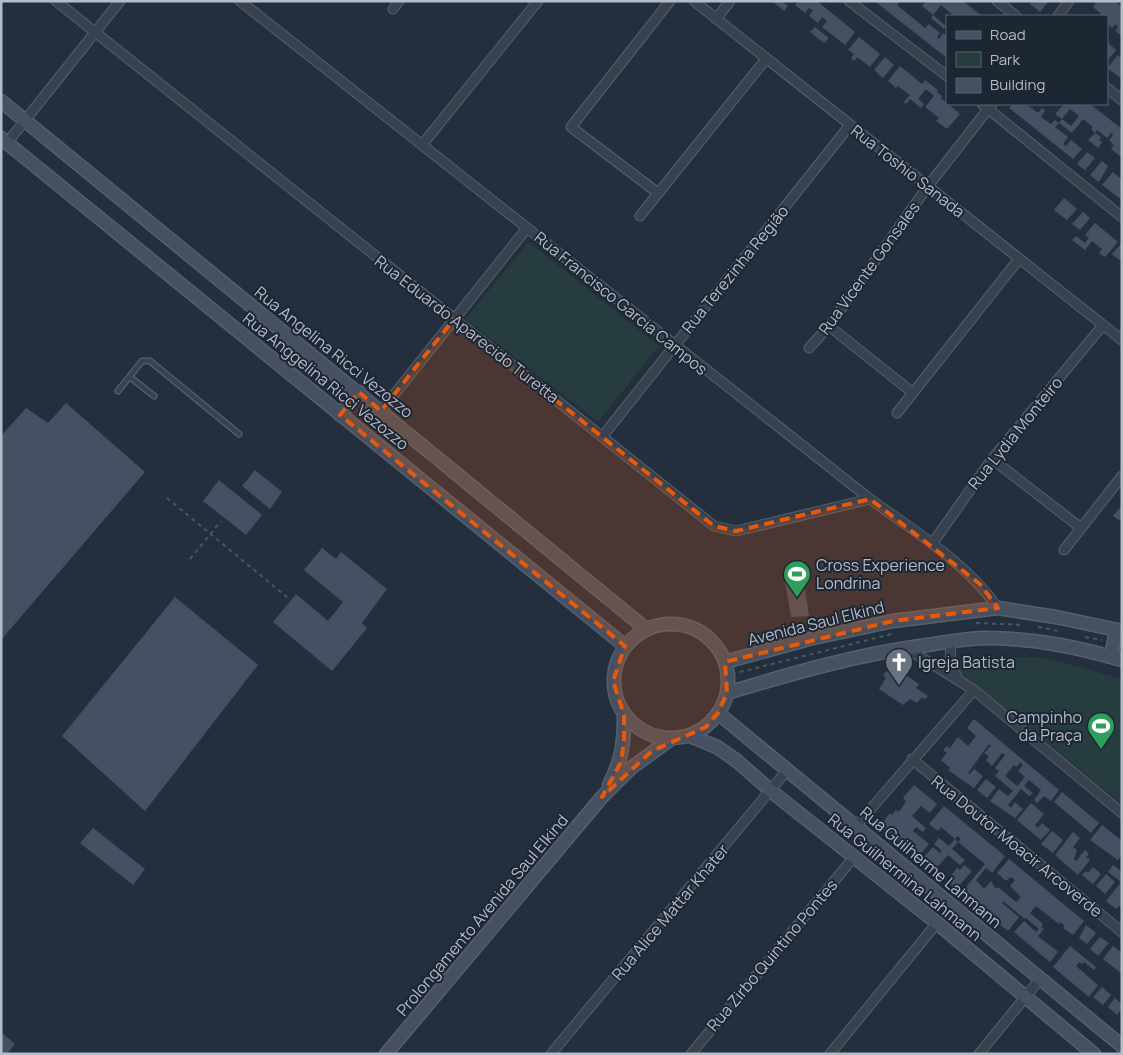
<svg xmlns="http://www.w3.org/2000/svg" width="1123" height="1055" viewBox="0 0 1123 1055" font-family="Manrope,sans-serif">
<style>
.park{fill:#263c3f}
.building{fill:#455162;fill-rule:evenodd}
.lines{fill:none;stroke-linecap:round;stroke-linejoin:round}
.lane-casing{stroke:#565f6c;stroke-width:7}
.street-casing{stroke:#565f6c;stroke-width:11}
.secondary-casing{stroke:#565f6c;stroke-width:15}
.path{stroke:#44595c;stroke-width:2;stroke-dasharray:4 4;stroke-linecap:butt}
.lane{stroke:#38414e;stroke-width:4.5}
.street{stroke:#38414e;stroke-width:9}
.secondary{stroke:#465061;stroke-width:12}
.marked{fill:#e8590c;fill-opacity:0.2;stroke:#e8590c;stroke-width:4;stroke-dasharray:10 6;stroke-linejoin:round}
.labels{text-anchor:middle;stroke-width:4;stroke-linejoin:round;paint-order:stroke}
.street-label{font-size:16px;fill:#b4bcc9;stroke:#1d2633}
.poi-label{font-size:16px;fill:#b4bcc9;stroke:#1d2633;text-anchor:start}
</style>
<rect width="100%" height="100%" fill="#242f3e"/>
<path class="park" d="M529,242L659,346L598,422L465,319Z
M979,656L1047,658L1122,679V804L957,669L959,661L966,657Z"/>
<path class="building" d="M772,1H782L788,6L784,11Z
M799,1H817L855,32L845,45L822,27L827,21L822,17L818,23L809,16L813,10L809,8L805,13L795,5Z
M879,1H901L897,5L925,28L929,24L940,33L937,37L939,39L943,33L947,36V58L877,3Z
M926,1H963L982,16H954L941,5L933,15L922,6Z
M1032,1H1047L1048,2L1040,12L1030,4Z
M1097,1H1115L1122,7V36L1115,31L1118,27L1116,24L1112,28L1107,23V16H1099L1101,14L1093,7Z
M933,15L946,26L944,29L931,18Z
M815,27L829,38L824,43L810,32Z
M859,37L880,54L870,67L857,57L854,61L851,58L854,54L848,50Z
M1107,42L1116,50L1107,61Z
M1118,55L1122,58V79L1107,68Z
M885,57L894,65L883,78L874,70Z
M900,66L922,84L925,80L938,90L937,92L942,96L941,98L960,114L947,129L936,121L939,118L925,107L934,96L926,89L918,99L924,104L921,108L910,99L906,104L904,102L910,95L898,86L896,88L888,81Z
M1013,104H1026L1038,113L1042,108L1045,111L1041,117L1051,124L1055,120L1059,123L1055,127L1068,137L1063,144L1066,146L1071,140L1082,149L1073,159L1009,108Z
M1064,104H1090L1122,129V153L1120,156L1111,149L1114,145L1109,140L1113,135L1111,133L1107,138L1097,130L1095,133L1091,129L1093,127L1083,119L1072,133L1059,123L1062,119L1071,126L1079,116L1070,109L1062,119L1055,114Z
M1095,133L1101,137L1099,140L1102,142L1098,148L1088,140Z
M1087,152L1095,158L1085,170L1077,164Z
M1102,161L1108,166L1099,182L1090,175Z
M1113,172L1122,180V200L1102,185Z
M1064,198L1077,209L1067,220L1054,210Z
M1083,212L1090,218L1080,230L1072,224Z
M1095,223L1118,242L1105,257L1099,253L1102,249L1092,241L1085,250L1072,240L1076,236L1085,243L1089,238L1085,235Z
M1121,244L1122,257L1119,260L1112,254Z
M66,403L145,472L1,640V436L26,408L48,423Z
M255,470L282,492L270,509L242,486Z
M219,480L262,515L246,535L203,501Z
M1122,505V522L1113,516Z
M322,548L336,559L341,552L387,589L362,623L367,628L332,671L273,622L296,594L328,621L343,602L304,570Z
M803,576L809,616L791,617L785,581Z
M175,597L258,665L145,811L62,736Z
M893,669L898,670L919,684L916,688L928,696L925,699L922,697L917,703L910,699L903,705L879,689L886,678L883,676L886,671L890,673Z
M974,719L1059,790L1051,801L1044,796L1037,803L1034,800L1041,790L1029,780L1024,786L1033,793L1029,796L1021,789L1008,805L1011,808L1015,802L1023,809L1015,818L990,801L999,789L1008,796L1013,791L995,776L999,771L995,768L1005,755L1002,753L992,766L986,760L989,756L984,753L991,746L989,744L968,773L970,774L974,769L983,776L974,788L948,770L950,768L941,760L947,753L943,750L947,746L950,748L958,737L968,746L976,736L967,728ZM1020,762L1023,765L1018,771L1025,777L1017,786L1005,776L1014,765L1017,767Z
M986,779L996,787L987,798L977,790Z
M914,785L937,804L930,813L921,806L912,816L926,828L923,832L916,827L913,831L929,844L918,857L880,826L890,813L892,815L896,810L898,812L902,808L906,801L903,798Z
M1062,792L1099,823L1091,833L1054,802Z
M1031,803L1044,814L1035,825L1038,828L1042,823L1050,830L1041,840L1017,820Z
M944,806L1005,856L992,873L986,868L976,880L984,889L991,881L996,889L998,887L1016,902L1021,897L1010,886L1015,880L1011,877L1006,881L997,873L1009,859L1084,921L1073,935L1063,928L1065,926L1060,922L1059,924L1036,906L1030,913L1043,924L1041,927L1044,929L1038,936L1058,952L1050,962L1014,932L1024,921L1036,932L1039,929L1026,918L1025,919L1003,901L1002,903L1019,917L1008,931L961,893L985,864L958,842L961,839L957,836L955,839L941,827L938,831L929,824Z
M1102,825L1122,841V859L1120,857L1118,860L1090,840Z
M93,828L145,869L133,885L80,843Z
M1052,831L1063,840L1053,853L1041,844Z
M1073,832L1080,838L1073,847L1077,850L1074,859L1076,861L1085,850L1089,854L1086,857L1090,860L1078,875L1055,855Z
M939,838L949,846L955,839L958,842L952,849L965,860L960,865L948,855L934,871L921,860L933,847L940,853L942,851L934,844Z
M964,865L972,871L956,889L947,881L957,868L960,870Z
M1113,865L1122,872V907L1119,906L1116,909L1106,901L1121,882L1108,872Z
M1093,867L1101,874L1093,884L1082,875L1086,871L1088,873Z
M1106,874L1115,882L1105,894L1096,886Z
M1086,925L1096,933L1087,944L1079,938Z
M1100,937L1109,943L1098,956L1090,949Z
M1070,946L1096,967L1094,970L1084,962L1082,964L1079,962L1076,966L1098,985L1089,997L1053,967Z
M1113,946L1122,953V974L1103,959Z
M1102,987L1111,995L1103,1005L1093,997Z
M1115,998L1122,1004V1008L1117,1015L1108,1007Z
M1,1032L15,1044L7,1054H1Z"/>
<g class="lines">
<g class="lane-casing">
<path id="lane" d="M130,377L154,396
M118,391L142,361H150L239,434"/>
</g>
<g class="street-casing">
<path id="street" d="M56,1L714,526L736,531L870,499
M240,1L870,499C914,531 967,563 998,608
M694,1L1122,340
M849,1L947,76
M997,1L1016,16
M393,9L399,1
M1058,16L1069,1
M716,19L730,1
M1107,88L1122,100
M982,104L1122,217
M7,143L120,1
M422,145L538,1
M658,193L571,127L670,1
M640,216L766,59
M829,326L913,393
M809,348L829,326L928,186L992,104
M381,411L527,228
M897,413L1019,259
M602,437L850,125
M992,459L1081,528
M932,544L992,459L1103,325
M1064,550L1122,476
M951,641L950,663L959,680
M906,648L974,690L1122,813
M912,759L1122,932
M856,826L974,690
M551,1054L788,769
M691,1054L854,857
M830,1054L937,923
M979,1054L1040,979"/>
</g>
<g class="secondary-casing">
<path id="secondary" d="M1,101L646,629
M1,138L625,646
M340,415L359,392
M614 681a57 57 0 1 1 114 0a57 57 0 1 1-114 0Z
M1111,657L1116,630
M725,662L809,639L893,621L998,608L1056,617L1122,631
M727,693C793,673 859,654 927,645C948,642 970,637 991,638C1038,639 1077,647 1122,660
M718,713L1122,1046
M690,736L717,747L737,761L771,791L937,923L1094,1054
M609,785C622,759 624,744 624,715
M386,1054L602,797L631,768L671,739"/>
</g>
<path class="path" d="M167,498L288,598
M190,559L221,521
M976,623L1024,625
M1038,627L1058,631
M1085,637L1102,640
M732,674L892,634"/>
<use href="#lane" class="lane"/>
<use href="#street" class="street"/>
<use href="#secondary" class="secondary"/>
</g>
<path class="marked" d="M454,319L714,526L736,531L870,499L980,584L998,608L893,621L725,662L727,693L718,713L706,727L652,751L602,797L621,762L624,741V715L613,681L625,646L340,415L359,392L381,411Z"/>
<defs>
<g id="stadium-pin" transform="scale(1.4375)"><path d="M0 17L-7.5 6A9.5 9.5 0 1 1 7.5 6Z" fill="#2e9e5b" stroke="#1d2633"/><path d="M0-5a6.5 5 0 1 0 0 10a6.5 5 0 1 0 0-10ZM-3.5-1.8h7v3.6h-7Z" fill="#fff"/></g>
<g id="church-pin" transform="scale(1.4375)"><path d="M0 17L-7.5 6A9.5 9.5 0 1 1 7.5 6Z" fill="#6b7280" stroke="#1d2633"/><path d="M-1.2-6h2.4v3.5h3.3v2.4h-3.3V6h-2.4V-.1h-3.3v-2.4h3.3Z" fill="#fff"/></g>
</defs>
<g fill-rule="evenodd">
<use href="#stadium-pin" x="797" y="574"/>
<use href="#church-pin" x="899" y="662"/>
<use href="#stadium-pin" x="1101" y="726"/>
</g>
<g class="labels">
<g class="street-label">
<text transform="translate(908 171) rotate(38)" y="6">Rua Toshio Sanada</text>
<text transform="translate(869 268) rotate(-54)" y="6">Rua Vicente Gonsales</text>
<text transform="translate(735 269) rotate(-51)" y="6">Rua Terezinha Região</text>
<text transform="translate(621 303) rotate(39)" y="6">Rua Francisco Garcia Campos</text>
<text transform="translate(467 329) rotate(38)" y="6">Rua Eduardo Aparecido Turetta</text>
<text transform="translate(334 352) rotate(39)" y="6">Rua Angelina Ricci Vezozzo</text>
<text transform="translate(326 381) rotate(39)" y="6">Rua Anggelina Ricci Vezozzo</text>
<text transform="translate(1015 433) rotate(-51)" y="6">Rua Lydia Monteiro</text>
<text transform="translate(816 623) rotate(-14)" y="6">Avenida Saul Elkind</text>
<text transform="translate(1017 846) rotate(39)" y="6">Rua Doutor Moacir Arcoverde</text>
<text transform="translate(931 867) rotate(40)" y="6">Rua Guilherme Lahmann</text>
<text transform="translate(905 877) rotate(39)" y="6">Rua Guilhermina Lahmann</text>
<text transform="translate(670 912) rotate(-50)" y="6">Rua Alice Mattar Khater</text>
<text transform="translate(482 915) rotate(-50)" y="6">Prolongamento Avenida Saul Elkind</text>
<text transform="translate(772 955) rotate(-50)" y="6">Rua Zirbo Quintino Pontes</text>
</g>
<g class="poi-label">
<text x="816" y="571">Cross Experience<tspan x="816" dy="18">Londrina</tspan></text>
<text x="918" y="668">Igreja Batista</text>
<text x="1082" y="723" text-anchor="end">Campinho<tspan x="1082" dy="18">da Praça</tspan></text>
</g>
</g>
<rect width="1123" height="1055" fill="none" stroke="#b4bcc9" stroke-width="5"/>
<rect x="946" y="15" width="162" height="90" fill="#1d2633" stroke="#59626f"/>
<rect x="956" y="31" width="25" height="8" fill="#465061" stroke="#59626f"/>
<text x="990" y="40" font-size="15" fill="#b4bcc9">Road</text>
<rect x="956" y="52" width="25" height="15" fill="#263c3f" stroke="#59626f"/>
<text x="990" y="65" font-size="15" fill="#b4bcc9">Park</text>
<rect x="956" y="78" width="25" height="15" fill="#455162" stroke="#59626f"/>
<text x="990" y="90" font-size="15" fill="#b4bcc9">Building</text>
</svg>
